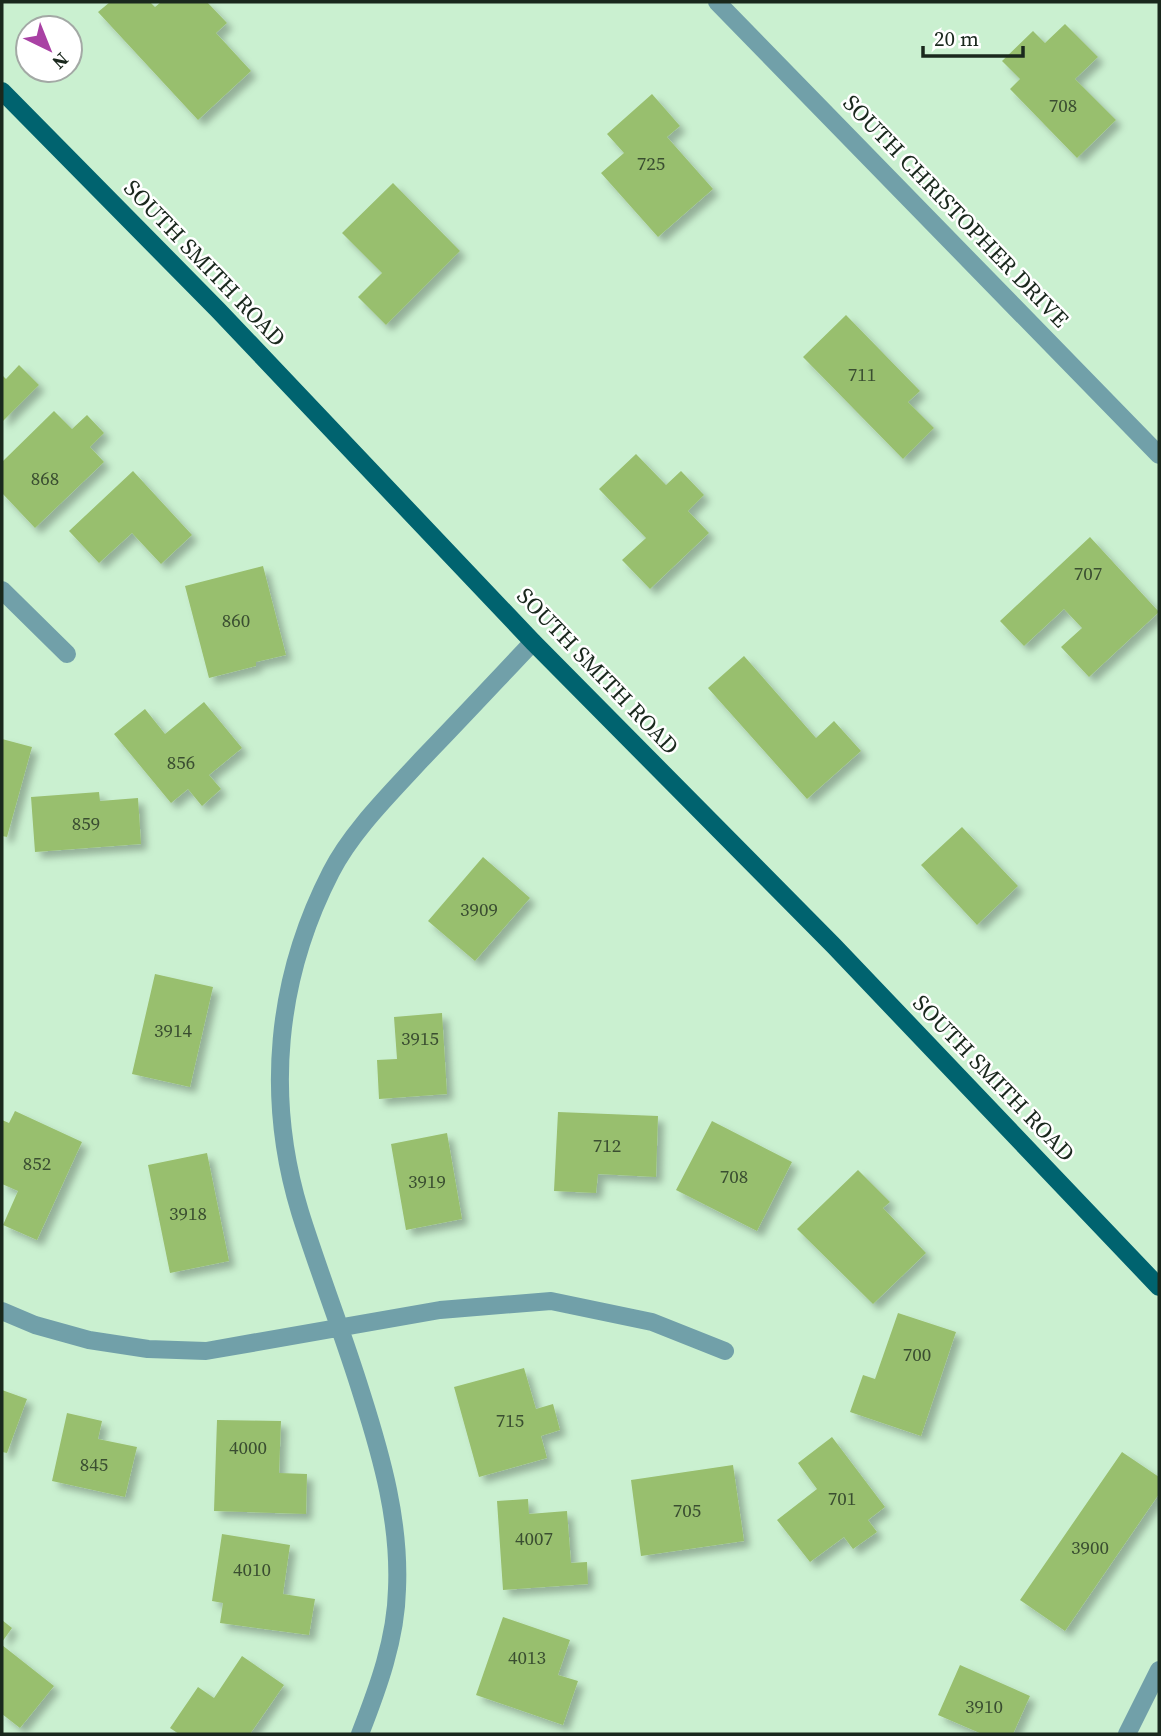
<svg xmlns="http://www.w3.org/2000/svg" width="1161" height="1736" viewBox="0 0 1161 1736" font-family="'Source Serif 4',serif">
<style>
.building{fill:#98bf6e;filter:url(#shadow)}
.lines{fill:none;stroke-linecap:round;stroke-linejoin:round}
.minor{stroke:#71a0a9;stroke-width:18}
.major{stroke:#00636f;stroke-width:18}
.labels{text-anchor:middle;stroke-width:5;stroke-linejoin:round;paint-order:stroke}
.number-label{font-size:19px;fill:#3a4e31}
.street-label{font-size:23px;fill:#1a281d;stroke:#fff}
</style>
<defs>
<filter id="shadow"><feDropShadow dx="6" dy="6" stdDeviation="3.5" flood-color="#0004"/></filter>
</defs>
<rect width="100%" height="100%" fill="#caf0d0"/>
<path class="building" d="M110,2H150L155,7L161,2H207L227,23L216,33L251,71L198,120L98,12Z
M1065,24L1098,57L1075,79L1116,120L1077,158L1010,89L1020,79L1002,61L1033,31L1045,43Z
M652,94L680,126L667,137L713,189L658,237L601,173L624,153L607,134Z
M393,183L460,251L386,325L358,297L382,273L342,233Z
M846,315L920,391L908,402L934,428L903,459L803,357Z
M19,365L39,385L2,422V375L6,379Z
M54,411L72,429L87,415L104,433L90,447L104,462L35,528L2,493V462Z
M636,454L666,485L681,471L704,495L688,511L709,533L650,589L622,560L646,538L599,489Z
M133,471L192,535L161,564L132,533L99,563L69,531Z
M1090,537L1159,612L1089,677L1061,647L1082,628L1064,609L1024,646L1000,621Z
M263,566L286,655L256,662V666L209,678L185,586Z
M744,656L816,738L834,721L861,751L807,799L708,688Z
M204,702L242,748L209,775L221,789L202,806L188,789L171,803L114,734L145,709L165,734Z
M2,739L32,747L7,837L2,836Z
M99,792L100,801L138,798L141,844L35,852L31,797Z
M962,827L1018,886L977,925L921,865Z
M483,857L530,898L475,961L428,921Z
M155,974L213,987L190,1087L132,1074Z
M442,1013L447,1094L379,1099L377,1060L397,1059L394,1017Z
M15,1111L82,1142L37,1240L3,1225L18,1191L2,1184V1120L9,1123Z
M558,1112L658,1116L656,1177L598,1174L596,1193L554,1191Z
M712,1121L792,1162L757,1231L676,1190Z
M447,1133L462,1219L406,1230L391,1144Z
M207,1153L229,1261L170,1273L148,1165Z
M858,1170L890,1202L883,1208L926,1253L873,1304L797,1229Z
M898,1313L956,1332L921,1436L850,1412L863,1375L875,1379Z
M524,1368L536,1409L553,1404L560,1430L541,1436L547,1458L479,1477L454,1387Z
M2,1390L27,1399L7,1453L2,1452Z
M67,1413L102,1421L98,1439L137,1447L125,1497L52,1481Z
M217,1420L281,1421L279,1473L307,1474L306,1514L214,1511Z
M832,1437L885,1507L868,1520L877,1532L853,1549L844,1537L810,1562L777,1520L817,1489L798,1463Z
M1122,1452L1159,1477V1494L1065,1631L1020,1600Z
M733,1465L744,1541L641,1556L631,1480Z
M528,1499L529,1514L567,1511L571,1563L587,1562L588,1584L503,1590L497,1501Z
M222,1534L290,1545L283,1594L315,1599L309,1635L220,1623L223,1603L212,1601Z
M503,1617L570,1640L558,1675L578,1681L563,1725L476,1695Z
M2,1620L12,1628L2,1642Z
M2,1645L54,1686L20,1728L2,1714Z
M242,1656L284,1685L250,1734H179L170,1728L198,1687L214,1698Z
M960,1665L1030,1696L1013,1734H982L938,1715Z"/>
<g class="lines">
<path class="minor" d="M717,2L1159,455
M2,590L67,654
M2,1311L35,1325L89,1340L148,1349L206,1351L440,1310L551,1301L652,1322L725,1351
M360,1734C378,1688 396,1639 397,1589C400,1522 382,1458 362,1395C343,1333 319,1273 300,1212C265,1097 276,979 331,872C352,831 390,794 421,760C459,721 496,681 533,642
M1127,1734L1159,1670"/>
<path class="major" d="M2,91L218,310L533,642L834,946L1159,1287"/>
</g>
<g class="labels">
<g class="number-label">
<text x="1063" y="112">708</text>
<text x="651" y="170">725</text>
<text x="862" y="381">711</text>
<text x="45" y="485">868</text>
<text x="1088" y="580">707</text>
<text x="236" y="627">860</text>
<text x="181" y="769">856</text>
<text x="86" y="830">859</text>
<text x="479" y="916">3909</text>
<text x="173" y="1037">3914</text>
<text x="420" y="1045">3915</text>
<text x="607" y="1152">712</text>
<text x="37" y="1170">852</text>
<text x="734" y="1183">708</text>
<text x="427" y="1188">3919</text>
<text x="188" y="1220">3918</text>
<text x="917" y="1361">700</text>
<text x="510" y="1427">715</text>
<text x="248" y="1454">4000</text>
<text x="94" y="1471">845</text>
<text x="842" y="1505">701</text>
<text x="687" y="1517">705</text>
<text x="534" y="1545">4007</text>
<text x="1090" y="1554">3900</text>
<text x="252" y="1576">4010</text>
<text x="527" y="1664">4013</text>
<text x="984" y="1713">3910</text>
</g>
<g class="street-label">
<text transform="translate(956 211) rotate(46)" y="8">SOUTH CHRISTOPHER DRIVE</text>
<text transform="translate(205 263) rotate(46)" y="8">SOUTH SMITH ROAD</text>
<text transform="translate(598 671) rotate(46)" y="8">SOUTH SMITH ROAD</text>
<text transform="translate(994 1078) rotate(46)" y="8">SOUTH SMITH ROAD</text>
</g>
</g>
<rect width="1161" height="1736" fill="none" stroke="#1a281d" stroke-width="7"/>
<g transform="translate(49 49) rotate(137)"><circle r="33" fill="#ffffff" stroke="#a3a9a5" stroke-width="2"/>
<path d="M0-5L12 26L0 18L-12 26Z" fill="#a941a4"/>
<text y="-10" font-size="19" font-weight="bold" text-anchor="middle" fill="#1a281d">N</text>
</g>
<path d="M923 46v10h100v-10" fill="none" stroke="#1a281d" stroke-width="3.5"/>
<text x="934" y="46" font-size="21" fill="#1a281d" stroke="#ffffff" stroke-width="5" paint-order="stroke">20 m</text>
</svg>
